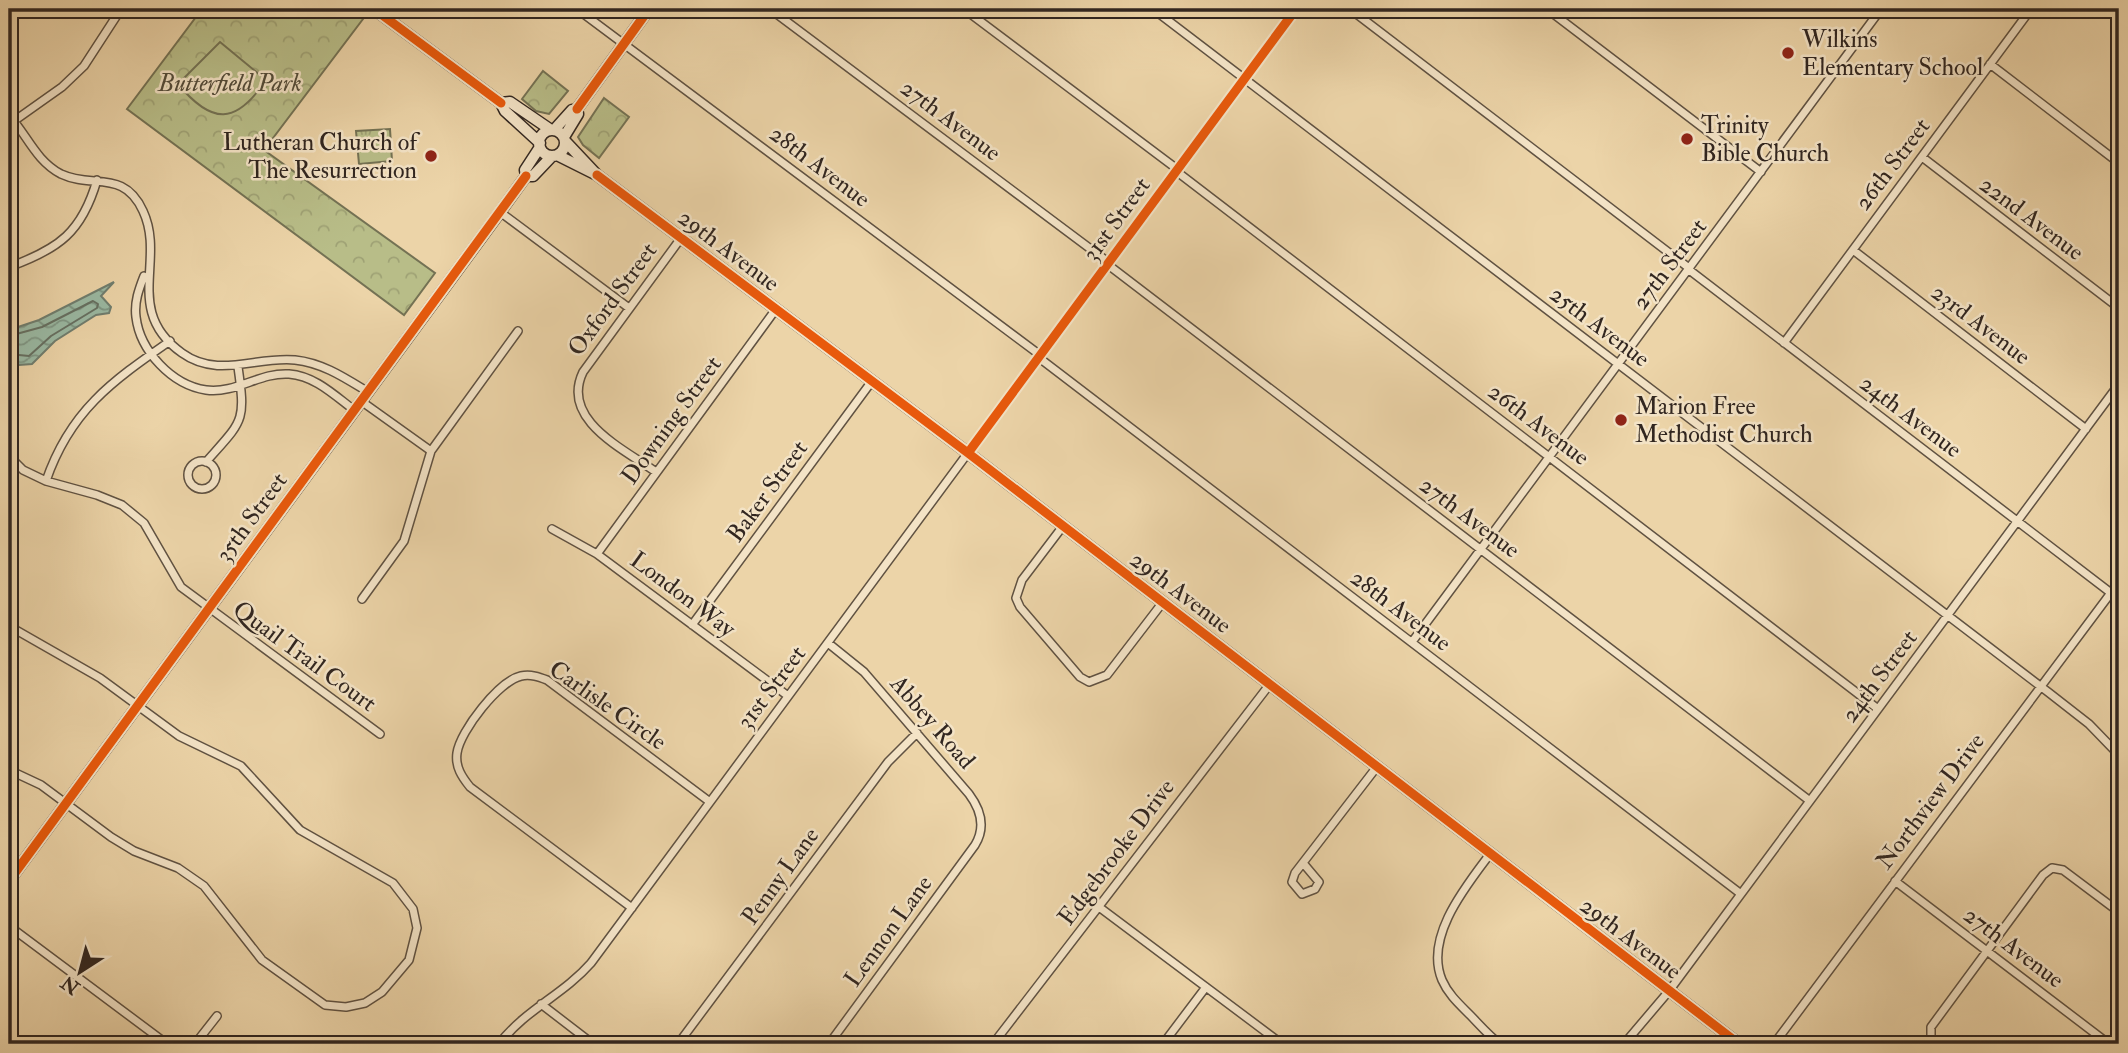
<svg xmlns="http://www.w3.org/2000/svg" width="2128" height="1053" viewBox="0 0 2128 1053" font-family="'IM FELL Double Pica',serif">
<style>
.grass{fill:url(#grass-tufts);stroke:#747254;stroke-width:2}
.park{fill:url(#park-crowns);stroke:#747254;stroke-width:2}
.garden{fill:#b8bd88;stroke:#747254;stroke-width:2}
.water{fill:url(#water-waves);stroke:#707e6f;stroke-width:2}
.lines{fill:none;stroke-linecap:round;stroke-linejoin:round}
.shore{stroke:#667062;stroke-width:2}
.street-casing{stroke:#605242;stroke-width:10}
.secondary-casing{stroke:#312620;stroke-width:13}
.street{stroke:#f3e3c6;stroke-width:7}
.secondary{stroke:#f3e3c6;stroke-width:10}
.cycleway-casing{stroke:#f3e3c6;stroke-width:13}
.cycleway{stroke:#e8590c;stroke-width:9}
.poi-dot{fill:#8f2418;stroke:#f3e3c6;stroke-width:2.5}
.labels{text-anchor:middle;stroke-width:5;stroke-linejoin:round;paint-order:stroke}
.poi-label{font-size:24px;fill:#312620;stroke:#f3e3c6;text-anchor:start}
.park-label{font-size:24px;font-style:italic;fill:#534c3a;stroke:#f3e3c6}
.street-label{font-size:24px;fill:#312620;stroke:#f3e3c6}
</style>
<defs>
<pattern id="grass-tufts" width="24" height="20" patternUnits="userSpaceOnUse" patternTransform="scale(1.75)"><rect width="24" height="20" fill="#b8bd88"/><path d="M3 7l-1-3M5 7V3M7 7l1-3M15 17l-1-3M17 17v-4M19 17l1-3" fill="none" stroke="#9fa275"/></pattern>
<pattern id="park-crowns" width="20" height="18" patternUnits="userSpaceOnUse" patternTransform="scale(1.75)"><rect width="20" height="18" fill="#b8bd88"/><path d="M2 6a3 3 0 1 1 6 0M12 15a3 3 0 1 1 6 0" fill="none" stroke="#9fa275"/></pattern>
<pattern id="water-waves" width="16" height="10" patternUnits="userSpaceOnUse" patternTransform="scale(1.75)"><rect width="16" height="10" fill="#9ab9a3"/><path d="M0 5q4-4 8 0t8 0" fill="none" stroke="#7e9684"/></pattern>
</defs>
<rect width="100%" height="100%" fill="#ecd4a8"/>
<filter id="stains"><feTurbulence type="fractalNoise" baseFrequency=".00286" numOctaves="4"/><feColorMatrix values="0 0 0 0 .2 0 0 0 0 .09 0 0 0 0 .02 0 0 0 .5 -.17"/></filter>
<radialGradient id="worn" r=".72"><stop offset=".6" stop-color="#630" stop-opacity="0"/><stop offset="1" stop-color="#630" stop-opacity=".3"/></radialGradient>
<path class="grass" d="M390,129L392,161L359,164L356,131Z"/>
<path class="park" d="M202,9H349L363,19L264,150L435,273L404,315L127,109Z
M543,71L568,91L549,114L536,111L522,99Z
M604,98L629,117L599,158L583,145L578,137Z"/>
<path class="garden" d="M220,42L266,80C236,125 212,125 178,84Z"/>
<path class="water" d="M114,282L101,296L111,307L109,313L96,315L55,341L32,364L19,365L9,360V330L39,320Z"/>
<g class="lines">
<path class="shore" d="M9,336L42,327L93,301L98,304L97,308L51,336L29,356L9,354"/>
<g class="street-casing">
<path id="street" d="M577,9L1040,355
M770,9L1108,262
M964,9L1177,169
M1153,9L2048,692L2089,724L2119,755
M1350,9L1689,268
M1547,9L1761,172
M1990,64L2119,163
M9,115C27,135 36,161 61,174C93,189 124,169 143,211C166,260 123,311 182,353C218,379 256,356 295,360C323,363 345,378 368,392
M14,121L62,87L84,66L121,9
M1922,157L2119,308
M1176,171L1878,709
M500,212L629,308
M1853,250L2086,429
M1107,264L1810,801
M9,267C59,249 82,232 97,180
M1688,269L2111,593
M144,276C139,289 134,302 136,317C140,351 172,385 206,390C236,394 260,372 289,374C315,376 334,395 354,410
M1784,343L2031,9
M1038,357L1741,894
M361,401L431,451
M9,456L23,470L46,481L97,495L122,505L144,523L181,587L380,734
M188 475a14 14 0 1 1 28 0a14 14 0 1 1-28 0Z
M206,462C243,420 246,423 238,367
M656,472C624,449 560,420 583,372L681,238
M46,481C70,411 111,382 170,341
M1063,526L1022,580L1016,598L1020,607L1080,677L1089,682L1107,675L1163,602
M552,529L597,554L788,696
M597,554L776,309
M362,599L404,541L431,451L518,331
M692,625L872,381
M9,626L100,678L179,736L241,766L300,830L393,883L413,909L417,928L409,960L382,992L365,1003L346,1007L325,1005L262,960L204,886L178,868L134,851L111,837L41,785L9,770
M1412,642L1881,9
M828,643L864,672L969,794C981,810 986,827 975,845L829,1044
M1490,854C1466,886 1424,937 1442,980C1448,994 1459,1004 1469,1014C1479,1024 1489,1036 1500,1044
M1303,863L1319,882L1315,889L1302,894L1292,882L1295,873L1376,768
M1895,881L2109,1044
M1099,907L1282,1044
M632,908L470,787C462,777 455,767 457,753C460,731 499,681 521,676C531,674 539,677 547,680L710,802
M9,926L167,1044
M541,1004L593,1044
M9,1043L11,1044
M195,1044L217,1016
M499,1044C526,1009 563,995 591,963L1296,9
M678,1044L888,762L917,733
M993,1044L1270,684
M1163,1044L1206,987
M1624,1044L1669,991L2119,384
M1774,1044L2119,582
M1931,1044V1027L2043,875L2052,868L2063,870L2119,912"/>
</g>
<g class="secondary-casing">
<path id="secondary" d="M374,9L501,103L505,111L540,143
M501,103L510,102L551,130
M554,130L572,110L577,109
M539 143a13 13 0 1 1 26 0a13 13 0 1 1-26 0Z
M564,137L578,114L577,109L649,9
M565,141L597,175L968,453L1739,1044
M557,155L597,175
M526,176H533L552,156
M9,881L500,212L526,176L525,170L540,147"/>
</g>
<use href="#street" class="street"/>
<use href="#secondary" class="secondary"/>
<g class="cycleway-casing">
<path id="cycleway" d="M374,9L501,103
M577,109L649,9
M597,175L968,453L1739,1044
M968,453L1296,9
M9,881L526,176"/>
</g>
<use href="#cycleway" class="cycleway"/>
</g>
<g class="poi-dot">
<circle cx="1788" cy="53" r="7"/>
<circle cx="1687" cy="139" r="7"/>
<circle cx="431" cy="156" r="7"/>
<circle cx="1621" cy="420" r="7"/>
</g>
<g class="labels">
<g class="poi-label">
<text x="1802" y="47">Wilkins<tspan x="1802" dy="28">Elementary School</tspan></text>
<text x="1701" y="133">Trinity<tspan x="1701" dy="28">Bible Church</tspan></text>
<text x="417" y="150" text-anchor="end">Lutheran Church of<tspan x="417" dy="28">The Resurrection</tspan></text>
<text x="1635" y="414">Marion Free<tspan x="1635" dy="28">Methodist Church</tspan></text>
</g>
<g class="park-label">
<text x="230" y="91">Butterfield Park</text>
</g>
<g class="street-label">
<text transform="translate(951 120) rotate(37)" y="8">27th Avenue</text>
<text transform="translate(1892 164) rotate(-53)" y="8">26th Street</text>
<text transform="translate(820 166) rotate(37)" y="8">28th Avenue</text>
<text transform="translate(2032 218) rotate(37)" y="8">22nd Avenue</text>
<text transform="translate(1116 219) rotate(-54)" y="8">31st Street</text>
<text transform="translate(729 250) rotate(37)" y="8">29th Avenue</text>
<text transform="translate(1669 264) rotate(-53)" y="8">27th Street</text>
<text transform="translate(612 299) rotate(-54)" y="8">Oxford Street</text>
<text transform="translate(1981 324) rotate(37)" y="8">23rd Avenue</text>
<text transform="translate(1600 326) rotate(37)" y="8">25th Avenue</text>
<text transform="translate(1911 416) rotate(37)" y="8">24th Avenue</text>
<text transform="translate(671 420) rotate(-54)" y="8">Downing Street</text>
<text transform="translate(1539 424) rotate(37)" y="8">26th Avenue</text>
<text transform="translate(767 491) rotate(-54)" y="8">Baker Street</text>
<text transform="translate(251 517) rotate(-54)" y="8">35th Street</text>
<text transform="translate(1470 517) rotate(37)" y="8">27th Avenue</text>
<text transform="translate(1181 592) rotate(37)" y="8">29th Avenue</text>
<text transform="translate(683 594) rotate(37)" y="8">London Way</text>
<text transform="translate(1401 610) rotate(37)" y="8">28th Avenue</text>
<text transform="translate(305 656) rotate(36)" y="8">Quail Trail Court</text>
<text transform="translate(1879 676) rotate(-53)" y="8">24th Street</text>
<text transform="translate(771 687) rotate(-53)" y="8">31st Street</text>
<text transform="translate(608 705) rotate(35)" y="8">Carlisle Circle</text>
<text transform="translate(933 722) rotate(49)" y="8">Abbey Road</text>
<text transform="translate(1930 801) rotate(-53)" y="8">Northview Drive</text>
<text transform="translate(1116 852) rotate(-53)" y="8">Edgebrooke Drive</text>
<text transform="translate(780 876) rotate(-54)" y="8">Penny Lane</text>
<text transform="translate(888 931) rotate(-54)" y="8">Lennon Lane</text>
<text transform="translate(1631 938) rotate(37)" y="8">29th Avenue</text>
<text transform="translate(2014 947) rotate(37)" y="8">27th Avenue</text>
</g>
</g>
<rect width="2128" height="1053" fill="none" stroke="#ecd4a8" stroke-width="35"/>
<rect x="10" y="10" width="2107" height="1032" fill="none" stroke="#312620" stroke-width="3.5"/>
<rect x="18" y="18" width="2093" height="1018" fill="none" stroke="#312620" stroke-width="2"/>
<g transform="translate(80 972) rotate(216)" stroke="#f3e3c6" stroke-width="5" paint-order="stroke">
<path d="M0-5L12 26L0 18L-12 26Z" fill="#312620"/>
<text y="-10" font-size="19" font-weight="bold" text-anchor="middle" fill="#312620">N</text>
</g>
<rect width="100%" height="100%" filter="url(#stains)"/>
<rect width="100%" height="100%" fill="url(#worn)"/>
</svg>
